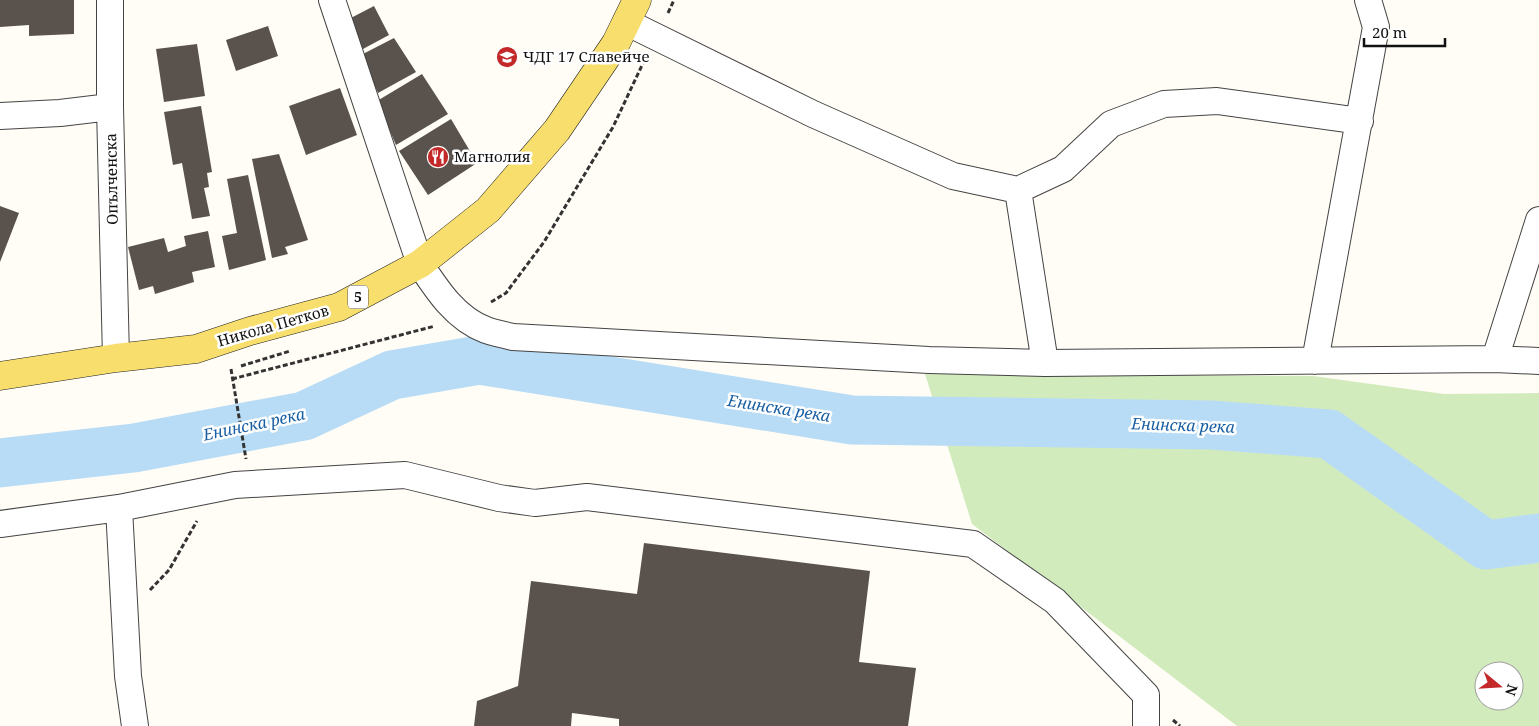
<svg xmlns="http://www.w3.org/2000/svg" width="1539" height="726" viewBox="0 0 1539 726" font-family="'Noto Serif',serif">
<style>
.grass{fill:#d2ebbd;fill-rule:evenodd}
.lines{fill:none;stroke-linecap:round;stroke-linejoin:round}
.river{stroke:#b9dcf6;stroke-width:49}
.building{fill:#5a534d}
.minor-casing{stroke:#444;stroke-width:28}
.major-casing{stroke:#222;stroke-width:29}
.path{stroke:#333;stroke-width:3;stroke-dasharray:5 2.5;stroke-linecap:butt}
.minor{stroke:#fff;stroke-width:26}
.major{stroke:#f8de6c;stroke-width:28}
.labels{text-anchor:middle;stroke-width:5;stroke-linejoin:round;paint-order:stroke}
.shield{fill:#fff;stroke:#585858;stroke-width:1}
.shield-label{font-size:14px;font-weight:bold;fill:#111}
.poi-label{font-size:15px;fill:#111;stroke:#fff;text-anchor:start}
.street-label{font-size:15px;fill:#111;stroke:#fff}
.water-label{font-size:16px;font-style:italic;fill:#185fa4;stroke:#fff}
</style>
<rect width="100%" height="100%" fill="#fffdf5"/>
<path class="grass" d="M925,374L1313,376L1444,394L1539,393V726H1237L972,524ZM1484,671H1514V701H1484Z"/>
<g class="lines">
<path class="river" d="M0,463L134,448L304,416L392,375L479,360L852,420L1211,425L1329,434L1486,545L1539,538"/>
</g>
<path class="building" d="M0,0H74V34L29,36V25L0,27Z
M374,6L389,35L363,49L347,20Z
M268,26L278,56L236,71L226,40Z
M394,38L416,72L378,93L361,55Z
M197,44L205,96L164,102L156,49Z
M422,74L448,114L396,145L377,101Z
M340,88L357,135L306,155L289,106Z
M201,106L212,172L207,173L209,187L204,188L210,216L192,219L182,163L173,165L164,112Z
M451,119L477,163L428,195L399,151Z
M279,154L308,240L285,247L288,254L272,258L252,159Z
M248,175L266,260L229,270L222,236L237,233L227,179Z
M0,206L19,213L0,262Z
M208,231L215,267L192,272L194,282L155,294L153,286L139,290L128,247L164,238L168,252L186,246L184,236Z
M644,543L870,571L859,662L916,668L908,726H619V719L572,713L571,726H474L477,701L518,686L531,581L637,594Z"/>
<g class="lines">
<g class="minor-casing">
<path id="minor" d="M110,0V107L116,358
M332,0L420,264C437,290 456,319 486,330C495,333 504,335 513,337L929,360L1045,363L1495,359L1539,361
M626,22L813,114L953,176L1018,190L1063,169L1111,124L1164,104L1217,101L1360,121
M0,116L60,113L110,107
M1018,190L1045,363
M1495,359L1539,220
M1315,361L1376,27L1368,0
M119,508L128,676L135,726
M0,524L119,508L235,485L405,475L499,498L535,503L587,497L973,544L1055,601L1146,695V726"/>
</g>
<g class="major-casing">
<path id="major" d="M0,376L116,358L196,349L250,331L339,307L420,264L488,210L557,130L616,43L637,0"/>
</g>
<path class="path" d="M668,13L674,0
M491,302L506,293L544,242L613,127L644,61
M241,366L290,351
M231,369L246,459
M232,379L435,326
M150,590L169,570L197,521
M1173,720L1180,726"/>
<use href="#minor" class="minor"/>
<use href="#major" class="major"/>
</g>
<defs>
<g id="school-disc" transform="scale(1.125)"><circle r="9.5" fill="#c22928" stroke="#fff"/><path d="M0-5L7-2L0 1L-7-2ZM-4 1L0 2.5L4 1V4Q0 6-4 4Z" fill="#fff"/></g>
<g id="restaurant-disc" transform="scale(1.125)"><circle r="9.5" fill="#c22928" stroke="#fff"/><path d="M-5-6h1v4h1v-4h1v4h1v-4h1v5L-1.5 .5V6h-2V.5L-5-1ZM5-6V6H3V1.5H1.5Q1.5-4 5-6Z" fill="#fff"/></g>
</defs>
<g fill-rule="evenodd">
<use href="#school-disc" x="507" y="57"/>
<use href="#restaurant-disc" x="438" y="157"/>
</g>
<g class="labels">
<rect class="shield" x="348" y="285.5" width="20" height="23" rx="4"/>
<g class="shield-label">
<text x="358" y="302">5</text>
</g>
<g class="poi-label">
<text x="523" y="62">ЧДГ 17 Славейче</text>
<text x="454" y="162">Магнолия</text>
</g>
<g class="street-label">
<text transform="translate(112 179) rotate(-91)" y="5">Опълченска</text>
<text transform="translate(273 326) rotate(-16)" y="5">Никола Петков</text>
</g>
<g class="water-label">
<text transform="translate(779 408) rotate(9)" y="6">Енинска река</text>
<text transform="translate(254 424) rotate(-12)" y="6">Енинска река</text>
<text transform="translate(1183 425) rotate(2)" y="6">Енинска река</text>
</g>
</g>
<g transform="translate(1499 686) rotate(108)"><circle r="24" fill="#ffffff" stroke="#a0a0a0"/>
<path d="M0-4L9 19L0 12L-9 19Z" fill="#c22928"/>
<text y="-8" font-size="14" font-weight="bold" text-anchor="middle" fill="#111111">N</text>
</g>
<path d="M1364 38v8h81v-8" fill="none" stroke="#111111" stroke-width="2.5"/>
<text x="1372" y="38" font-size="15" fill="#111111" stroke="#ffffff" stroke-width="4" paint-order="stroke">20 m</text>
</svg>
